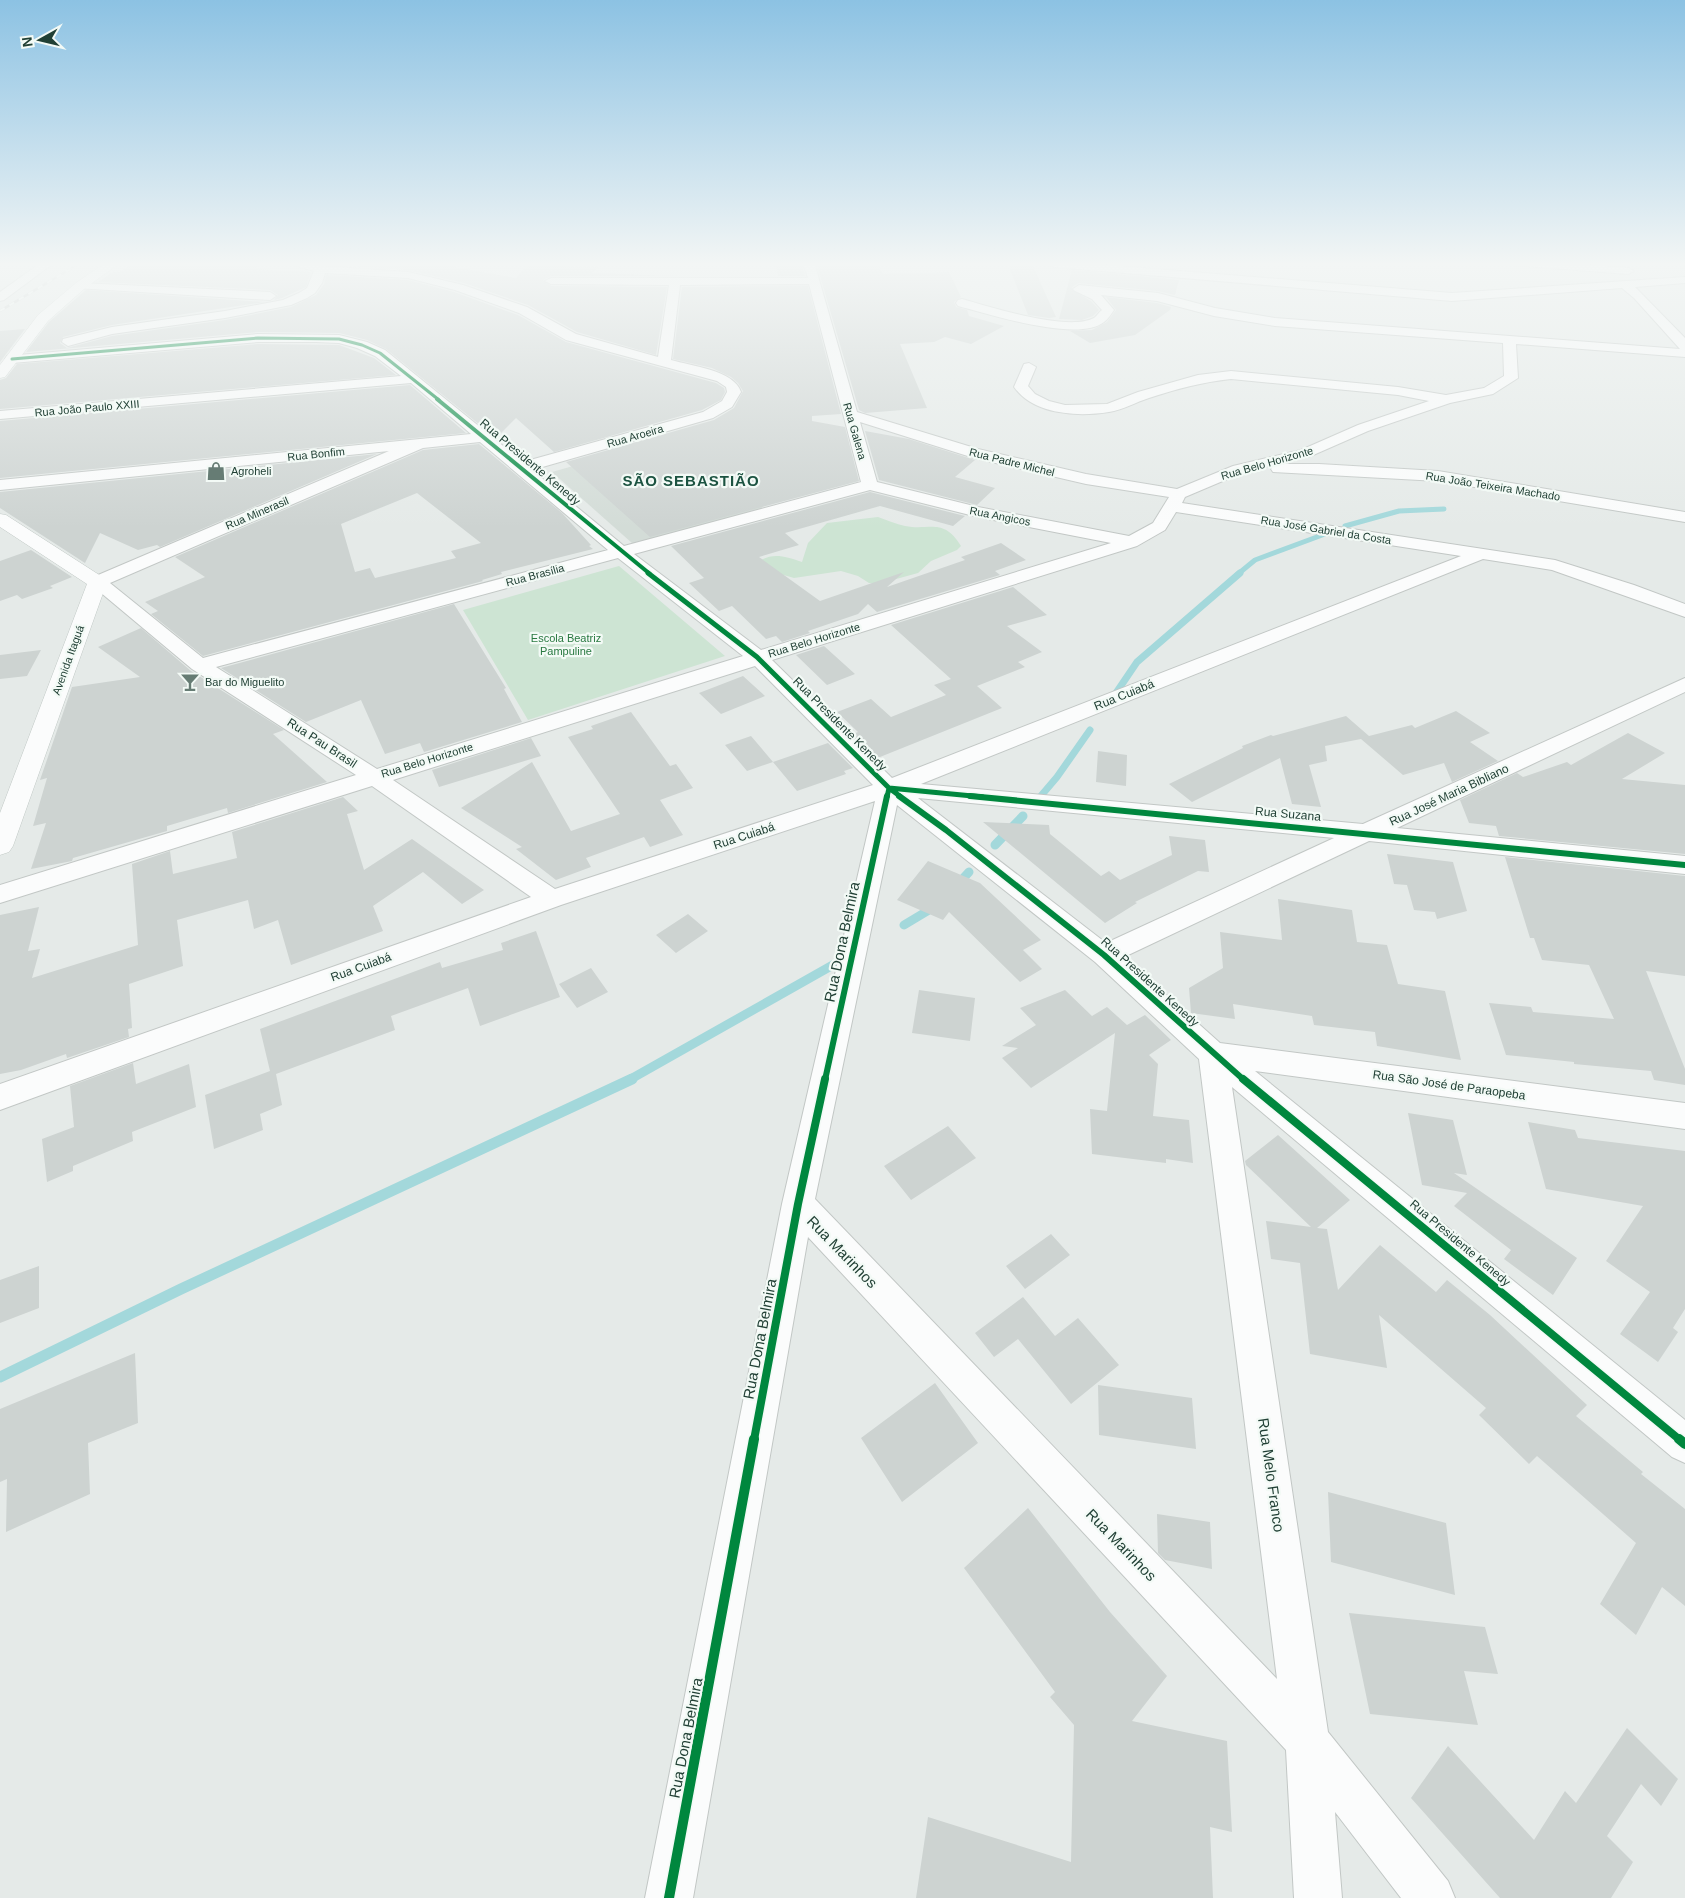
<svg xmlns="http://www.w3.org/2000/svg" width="1685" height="1898" viewBox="0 0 1685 1898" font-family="Helvetica,sans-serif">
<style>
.built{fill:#d3dcd7}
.green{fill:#cde4d3}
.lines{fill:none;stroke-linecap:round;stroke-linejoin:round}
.stream-far3{stroke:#a3d8db;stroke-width:5}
.stream-far2{stroke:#a3d8db;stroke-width:7}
.stream-far1{stroke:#a3d8db;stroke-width:9}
.stream{stroke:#a3d8db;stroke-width:11}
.building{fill:#cdd3d1;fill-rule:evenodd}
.street-casing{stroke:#c2c7c5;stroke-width:2}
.secondary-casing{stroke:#c0c8c5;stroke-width:1}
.street{fill:#fbfcfc;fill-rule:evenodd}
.secondary{fill:#fbfcfc;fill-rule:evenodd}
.rail-casing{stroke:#c7cbca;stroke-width:2.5}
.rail{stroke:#f3faf6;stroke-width:2;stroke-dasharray:5.5;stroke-linecap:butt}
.cycleway-far5-casing{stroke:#f3faf6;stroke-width:4.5}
.cycleway-far4-casing{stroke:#f3faf6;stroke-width:5.5}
.cycleway-far3-casing{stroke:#f3faf6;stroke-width:8}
.cycleway-far2-casing{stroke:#f3faf6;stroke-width:9}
.cycleway-far1-casing{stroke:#f3faf6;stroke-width:11}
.cycleway-casing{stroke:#f3faf6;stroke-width:13}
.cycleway-far5{stroke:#00873e;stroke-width:3}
.cycleway-far4{stroke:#00873e;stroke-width:4}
.cycleway-far3{stroke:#00873e;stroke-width:5}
.cycleway-far2{stroke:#00873e;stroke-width:6}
.cycleway-far1{stroke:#00873e;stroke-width:8}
.cycleway{stroke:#00873e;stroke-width:10}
.labels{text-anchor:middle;stroke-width:4.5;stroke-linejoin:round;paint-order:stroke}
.far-street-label{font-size:11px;fill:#214035;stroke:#f3faf6}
.far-poi-label{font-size:11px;fill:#214035;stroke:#f3faf6;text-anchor:start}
.far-park-label{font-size:11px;fill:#297941;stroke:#f3faf6}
.street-label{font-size:12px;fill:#214035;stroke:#f3faf6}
.far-district-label{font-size:15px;font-weight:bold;letter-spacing:1px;fill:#1c5341;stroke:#f3faf6}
.near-street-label{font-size:15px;fill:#214035;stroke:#f3faf6}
</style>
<rect width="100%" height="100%" fill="#e5eae8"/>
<path class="built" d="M675,437L764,509L645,543H632L552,472Z"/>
<path class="green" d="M878,517C887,520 896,524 905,526C930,531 943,517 961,546L957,550L931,561L918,573L878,584L869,583L858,576L841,571L794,578L752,566C770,552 781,555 802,562L808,543L827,523Z
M619,566L725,656L528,720L463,610Z"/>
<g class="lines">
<path class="stream-far3" d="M1345,526L1399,511L1444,509
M1238,574L1255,560L1325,534"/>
<path class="stream-far2" d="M1116,693L1137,662L1240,573
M1040,797L1057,777L1090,730"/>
<path class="stream-far1" d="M995,845L1023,816
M958,884L969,872
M904,925L934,907
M629,1080L847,957"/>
<path class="stream" d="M0,1377L181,1289L632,1079"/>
</g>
<path class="building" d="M134,262H265L254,269L311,272L306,287L282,298L274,300L278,295L270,290L98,282L113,272H120Z
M362,262H428L516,278L527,266L599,267L592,273L678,276H551L543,280L551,286L667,287L656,355L577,332L528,305L464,283L408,270L353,266Z
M775,262H801L805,276H778Z
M816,262H867L869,265H878L883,274L949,272L961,297L954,302L956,307L967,310L969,316L1004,326L971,344L945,337L934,342L900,344L927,408L865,413L859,410Z
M1007,262H1031L1056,317L1049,318L1028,315Z
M1072,270L1179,280L1175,295L1158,291L1078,283L1072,287V290L1091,301L1099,310L1093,316L1082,320L1059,319Z
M326,275L408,280L454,292L518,315L566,342L716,383L724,388L725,392L721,400L702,410L554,452L516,418L496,438L386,349L367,340L339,333L258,332L26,352L49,322L86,290L265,302L112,325L63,337L60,343L67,348L112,336L225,320L291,307L316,295L324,284Z
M808,286L841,414L812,416V421L845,427L859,481L650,537L566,462L714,420L734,408L743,391L738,383L731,377L712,368L673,359L682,287Z
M1106,297L1157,303L1171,307L1170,310L1135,335L1090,343L1070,331L1092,330L1107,322L1116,310Z
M25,329L0,362V331Z
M258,344L339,345L374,358L396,375L0,409V380L6,378L17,364Z
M410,385L466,433L0,478V421Z
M865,431L909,439L975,460L955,477L995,488L977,505L879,480Z
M479,444L562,513L591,545L589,546L593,549L501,572L502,574L482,580L483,581L203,656L151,614L158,611L145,602L205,577L175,557L423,450ZM417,493L481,543L451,551L456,558L375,578L370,568L355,572L341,524Z
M377,454L160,547L157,545L138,550L100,533L85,563L0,508V492Z
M870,492L965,516L953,526L880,506L785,533L799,545L759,557L820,601L904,572L887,587L965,560L961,557L1001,543L1026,560L995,571L1000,575L877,612L868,604L858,614L808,631L810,633L782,642L776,636L766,639L732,606L719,611L689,583L704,578L671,546Z
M31,550L72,577L50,586L53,588L22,599L17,595L0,601V561Z
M1013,587L1047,615L1007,626L1042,652L1018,662L1025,667L977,686L1002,708L875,759L851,735L858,732L837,712L871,699L891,717L946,695L934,685L951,679L891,625Z
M454,604L506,688L504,689L522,722L424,752L420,743L385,754L361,700L306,722L221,668Z
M141,628L191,671L284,730L273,734L327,782L228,813L227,808L167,826V831L73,858L72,861L67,862L31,869L46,823L33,826L47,778L40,780L72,687L140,677L98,647Z
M824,646L855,674L827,685L796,655Z
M41,650L27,676L0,679V655Z
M743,676L765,696L721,714L699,693Z
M1456,711L1490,733L1470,742L1498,761L1452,782L1444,763L1403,775L1361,739L1325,746L1327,761L1309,765L1321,807L1292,804L1280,758L1192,802L1169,784L1243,748L1242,746L1271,735L1273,736L1346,716L1369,736L1412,725L1415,728Z
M631,712L670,766L676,764L693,788L660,800L683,835L650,847L644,837L586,858L591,867L556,880L516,849L522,847L461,808L532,762L571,831L620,814L568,737L593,729L591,726Z
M1628,733L1665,753L1622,779L1685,785V854L1499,836L1496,826L1469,823L1460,800L1517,773L1523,777L1567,762L1571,765Z
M751,736L773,762L747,771L725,745Z
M531,738L541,756L439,787L432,770Z
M828,743L853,768L844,771L846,774L797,791L773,762Z
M1098,751L1127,755L1126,786L1096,782Z
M343,797L358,811L347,814L364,870L412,839L484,890L462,904L423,872L373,906L383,931L291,965L278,920L254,929L248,900L177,920L183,966L129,984L132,1028L128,1029L129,1037L67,1058L66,1054L21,1070L0,1074V915L39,907L28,951L40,949L32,978L138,945L132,864L170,851L173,874L237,858L232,832Z
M983,822L1049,825L1050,834L1101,876L1109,871L1120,880L1172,855L1169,836L1205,840L1209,872L1198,871L1135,902L1137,903L1105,923Z
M1387,854L1453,862L1467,911L1437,919L1435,912L1414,910L1407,885L1394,884Z
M1505,857L1685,876V976L1646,971L1685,1069V1085L1654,1080L1651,1071L1574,1064V1062L1506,1055L1489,1003L1531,1007L1533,1012L1614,1019L1589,965L1542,960L1534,938H1530Z
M928,861L980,883L1041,940L1023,950L1042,969L1020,982L949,912L943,920L897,900Z
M1278,899L1352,910L1357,942L1387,945L1398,984L1445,991L1461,1060L1377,1046L1375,1032L1314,1025L1312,1016L1233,1004L1235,1019L1191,1013L1189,988L1223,968L1220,932L1282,940Z
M688,914L708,931L676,953L656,935Z
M536,931L560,997L480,1026L468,988L391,1016L395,1030L276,1074L282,1105L260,1114L263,1130L214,1149L205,1095L270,1071L260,1029L440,962L442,968L503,950L501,943Z
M591,968L608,992L577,1008L559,984Z
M919,990L975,998L970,1041L912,1033Z
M1065,990L1092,1016L1107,1007L1127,1025L1145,1015L1171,1040L1149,1055L1158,1064L1153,1116L1189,1120L1193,1163L1166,1159V1163L1092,1154L1090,1109L1107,1111L1115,1033L1031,1088L1002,1058L1018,1048L1002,1046L1036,1025L1020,1008Z
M133,1063L136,1084L189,1064L196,1107L132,1132L133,1141L73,1166V1171L47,1182L42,1139L74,1127L70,1086Z
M1408,1113L1453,1120L1467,1175L1454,1173L1577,1258L1553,1295L1504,1259L1511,1250L1454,1206L1467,1193L1422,1185Z
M1528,1122L1575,1130L1578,1138L1685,1151V1309L1673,1328L1678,1332L1658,1362L1620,1334L1650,1292L1606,1261L1643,1206L1546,1189Z
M948,1126L976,1158L911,1200L884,1166Z
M1278,1135L1350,1200L1317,1228L1327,1229L1338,1290L1380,1245L1436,1292L1447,1280L1490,1315L1587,1405L1576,1416L1643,1472L1641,1474L1685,1509V1606L1662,1587L1636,1635L1600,1604L1636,1543L1537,1456L1529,1464L1479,1415L1486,1408L1379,1315L1387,1368L1310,1354L1300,1263L1271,1259L1266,1221L1311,1227L1246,1165L1245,1161Z
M1051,1234L1070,1255L1025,1289L1006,1266Z
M39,1266V1308L0,1323V1280Z
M1023,1297L1055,1336L1078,1318L1119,1365L1071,1404L1018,1339L994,1357L975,1333Z
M135,1353L138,1423L88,1443L90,1494L6,1532L7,1479L0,1482V1409Z
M935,1383L978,1443L902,1502L861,1438Z
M1098,1385L1192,1398L1196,1449L1099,1435Z
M1328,1492L1446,1523L1455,1595L1331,1562Z
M1028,1508L1110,1612L1167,1676L1132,1721L1227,1741L1232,1832L1210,1827L1213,1898H916L928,1817L1071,1862L1074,1725L1050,1697L1055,1692L964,1568Z
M1157,1514L1210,1522L1212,1569L1165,1560L1158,1553Z
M1349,1613L1485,1627L1498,1674L1464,1671L1478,1725L1370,1714Z
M1627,1728L1678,1779L1661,1806L1641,1784L1607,1836L1633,1862L1611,1898H1500L1411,1798L1448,1746L1534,1840L1565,1791L1576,1803Z"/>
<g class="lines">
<g class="street-casing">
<path id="street" d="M42,262H55L4,300L0,301V292Z
M288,262H306L320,266L408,272L463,285L527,307L576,334L658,357L669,285L551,284L545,281L551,278H808L803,262H814L857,412L978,449L1086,474L1177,489L1233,466L1301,450L1358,425L1429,401L1398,395L1231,379C1203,382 1176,389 1149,398C1136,402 1123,410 1109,412C1078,417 1034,415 1014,387L1024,364L1029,363L1036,367L1028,386L1035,394L1049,401L1065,405L1107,404L1138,392L1198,375L1231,371L1398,387L1446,395L1484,388L1504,376L1503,343L1275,326L1214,316L1157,301L1101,295L1114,310C1111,314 1108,319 1104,322C1078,343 989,314 958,306L956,303L958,300L962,299C991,307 1068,332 1094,318C1097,316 1099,312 1102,310L1092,299L1075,291L1073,289L1079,285L1158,293L1215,308L1275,318L1680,349L1634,298L1622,288L1452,301L1054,267L1048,264L1050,262H1069L1452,293L1685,277V283L1635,287L1685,338V357L1516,344L1518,378L1493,394L1450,403L1368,431L1311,456L1244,472L1185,497L1182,503L1555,560L1634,585L1685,604V617L1552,570L1483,559L921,784L1363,824L1685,678V692L1397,828L1685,856V874L1369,841L1124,957L1220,1043L1685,1103V1129L1255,1071L1685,1420V1463L1672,1457L1232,1087L1328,1732L1448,1881L1455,1898H1401L1335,1812L1342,1898H1294L1286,1750L808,1237L693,1898H645L782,1204L875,801L561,905L0,1110V1084L531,897L372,786L0,903V885L356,775L192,669L88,582L91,578L389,451L0,490V480L471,434L411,383L0,419V411L401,376L375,356L357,348L339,343L316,342H258L12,363L7,362L5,359L7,356L258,334L339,335L367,342L385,350L523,462L703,412L722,401L727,392L726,387L717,381L566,340L519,313L455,290L408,278L325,273L322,283L315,293L307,298L291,305L225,318L112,334L68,346L62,342L63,339L112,327L225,311L283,300L299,293L307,288L314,271L290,264ZM809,284L861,482L624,546L532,470L713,418L732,407L741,392C734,370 691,366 671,360L680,285ZM860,422L974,458L1086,484L1169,497L1153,523L1129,536L978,507L877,482ZM480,442L608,550L203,658L110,583L423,448ZM870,490L978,517L1111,543L761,650L634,554ZM1176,512L1461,556L892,778L772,660L1137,546L1165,530ZM618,558L743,656L377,769L216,667ZM755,666L873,785L555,889L393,780ZM918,798L1334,838L1106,943ZM897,805L1095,962L1199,1059L1277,1679L815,1199Z
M1506,262H1554L1628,268L1634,271L1628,274L1512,265Z
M80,283L270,292L276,296L270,300L76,288L74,286Z
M1279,464H1319L1438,471L1685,512V522L1438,481L1273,472L1271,469L1273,466Z"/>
</g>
<g class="secondary-casing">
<path id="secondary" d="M107,262H121L84,289L48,321L5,377L0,378V365L38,315L76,283Z
M0,514L6,515L104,578L107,582L13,846L9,852L0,855V813L87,584L0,527Z"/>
</g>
<use href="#street" class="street"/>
<use href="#secondary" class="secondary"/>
<g class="rail-casing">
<path id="rail" d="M0,311L82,262"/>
</g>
<use href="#rail" class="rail"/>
<g class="cycleway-far5-casing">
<path id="cycleway-far5" d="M12,359L258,338L339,339L362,345L380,353L439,400"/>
</g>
<g class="cycleway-far4-casing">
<path id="cycleway-far4" d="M437,399L650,574"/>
</g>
<g class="cycleway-far3-casing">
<path id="cycleway-far3" d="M648,573L757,657L889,788L901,797
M887,797L889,788L983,797"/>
</g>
<g class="cycleway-far2-casing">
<path id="cycleway-far2" d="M899,796L946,830L1104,955L1244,1080
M970,796L1685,865
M825,1080L887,796"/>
</g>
<g class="cycleway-far1-casing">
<path id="cycleway-far1" d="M1243,1079L1680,1440
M754,1440L798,1204L825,1079"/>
</g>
<g class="cycleway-casing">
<path id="cycleway" d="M1679,1439L1685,1444
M669,1898L754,1439"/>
</g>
<use href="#cycleway-far5" class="cycleway-far5"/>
<use href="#cycleway-far4" class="cycleway-far4"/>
<use href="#cycleway-far3" class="cycleway-far3"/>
<use href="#cycleway-far2" class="cycleway-far2"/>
<use href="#cycleway-far1" class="cycleway-far1"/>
<use href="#cycleway" class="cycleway"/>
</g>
<linearGradient id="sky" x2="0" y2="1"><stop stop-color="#8cc2e3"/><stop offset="0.5" stop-color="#f3f6f5"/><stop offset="1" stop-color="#f3f6f5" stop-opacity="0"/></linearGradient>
<rect width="1685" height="528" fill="url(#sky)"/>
<defs>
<g id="shop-bare" transform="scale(1.5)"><path d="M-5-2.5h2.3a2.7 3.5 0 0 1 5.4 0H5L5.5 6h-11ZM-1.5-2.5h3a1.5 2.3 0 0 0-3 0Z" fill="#667c74" stroke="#f3faf6" stroke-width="2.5" paint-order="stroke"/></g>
<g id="bar-bare" transform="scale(1.5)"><path d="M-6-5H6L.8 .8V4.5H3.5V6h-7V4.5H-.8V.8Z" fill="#667c74" stroke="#f3faf6" stroke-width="2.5" paint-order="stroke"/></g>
</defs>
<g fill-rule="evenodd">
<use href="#shop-bare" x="216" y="471"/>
<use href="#bar-bare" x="190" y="682"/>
</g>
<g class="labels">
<g class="far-street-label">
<text transform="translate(87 408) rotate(-5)" y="4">Rua João Paulo XXIII</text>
<text transform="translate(855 431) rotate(74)" y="4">Rua Galena</text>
<text transform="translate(635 436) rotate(-16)" y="4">Rua Aroeira</text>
<text transform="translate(316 454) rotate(-6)" y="4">Rua Bonfim</text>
<text transform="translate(1012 462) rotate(14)" y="4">Rua Padre Michel</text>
<text transform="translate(1267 463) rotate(-16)" y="4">Rua Belo Horizonte</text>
<text transform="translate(1493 486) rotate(9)" y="4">Rua João Teixeira Machado</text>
<text transform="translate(257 513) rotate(-23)" y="4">Rua Minerasil</text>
<text transform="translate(1000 516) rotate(11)" y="4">Rua Angicos</text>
<text transform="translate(1326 530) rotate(9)" y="4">Rua José Gabriel da Costa</text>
<text transform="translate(535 575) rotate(-15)" y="4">Rua Brasília</text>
<text transform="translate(814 640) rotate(-17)" y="4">Rua Belo Horizonte</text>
<text transform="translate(68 660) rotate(-70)" y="4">Avenida Itaguá</text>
<text transform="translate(427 760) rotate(-17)" y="4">Rua Belo Horizonte</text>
</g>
<g class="far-poi-label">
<text x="231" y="475">Agroheli</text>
<text x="205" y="686">Bar do Miguelito</text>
</g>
<g class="far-park-label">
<text x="566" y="642">Escola Beatriz<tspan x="566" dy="13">Pampuline</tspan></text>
</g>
<g class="street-label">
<text transform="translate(530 462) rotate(40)" y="4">Rua Presidente Kenedy</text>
<text transform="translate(1124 695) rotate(-22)" y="4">Rua Cuiabá</text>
<text transform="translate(840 724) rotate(45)" y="4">Rua Presidente Kenedy</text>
<text transform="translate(322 743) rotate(33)" y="4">Rua Pau Brasil</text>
<text transform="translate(1449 795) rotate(-25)" y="4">Rua José Maria Bibliano</text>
<text transform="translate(1288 814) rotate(5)" y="4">Rua Suzana</text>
<text transform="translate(744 836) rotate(-18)" y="4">Rua Cuiabá</text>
<text transform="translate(361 967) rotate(-20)" y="4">Rua Cuiabá</text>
<text transform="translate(1150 982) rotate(42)" y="4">Rua Presidente Kenedy</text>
<text transform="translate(1449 1085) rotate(8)" y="4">Rua São José de Paraopeba</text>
<text transform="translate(1460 1243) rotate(40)" y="4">Rua Presidente Kenedy</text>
</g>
<g class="far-district-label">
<text x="691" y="486">SÃO SEBASTIÃO</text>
</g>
<g class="near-street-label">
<text transform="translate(842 942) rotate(-78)" y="5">Rua Dona Belmira</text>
<text transform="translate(842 1252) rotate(46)" y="5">Rua Marinhos</text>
<text transform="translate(760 1339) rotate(-79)" y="5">Rua Dona Belmira</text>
<text transform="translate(1271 1475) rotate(82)" y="5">Rua Melo Franco</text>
<text transform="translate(1121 1545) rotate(46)" y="5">Rua Marinhos</text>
<text transform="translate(686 1738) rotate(-79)" y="5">Rua Dona Belmira</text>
</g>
</g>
<g transform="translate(40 40) rotate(262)" stroke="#f3faf6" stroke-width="4" paint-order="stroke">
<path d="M0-4L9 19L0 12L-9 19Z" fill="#214035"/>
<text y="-8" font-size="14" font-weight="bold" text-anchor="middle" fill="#214035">N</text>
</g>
</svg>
